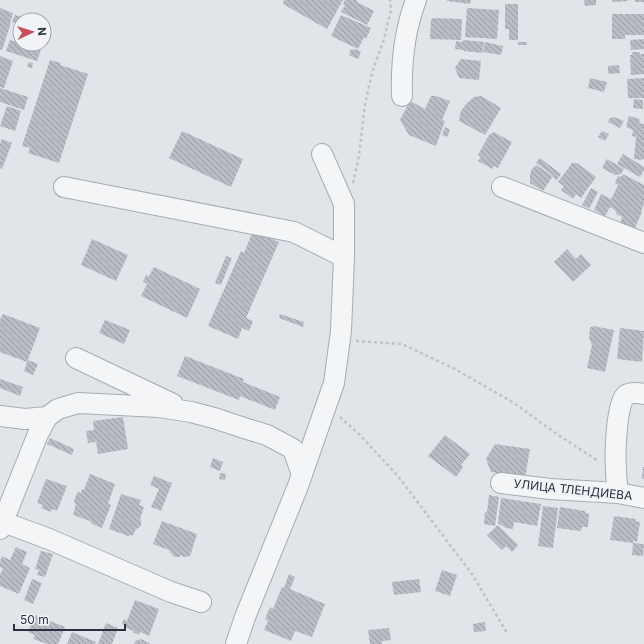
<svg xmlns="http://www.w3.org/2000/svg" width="644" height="644" viewBox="0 0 644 644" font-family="Inter,sans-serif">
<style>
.building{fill:url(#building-back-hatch)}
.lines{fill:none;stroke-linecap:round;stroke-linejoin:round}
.minor-casing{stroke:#a7abb3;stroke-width:22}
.path{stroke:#c0c2c7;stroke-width:2.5;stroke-dasharray:3 3;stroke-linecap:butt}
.minor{stroke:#f4f5f7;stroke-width:20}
.labels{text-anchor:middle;stroke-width:3.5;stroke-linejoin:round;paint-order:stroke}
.street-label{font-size:12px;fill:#2b3140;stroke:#f1f3f6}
</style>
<defs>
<pattern id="building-back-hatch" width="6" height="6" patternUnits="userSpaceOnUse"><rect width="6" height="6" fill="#b9bdc5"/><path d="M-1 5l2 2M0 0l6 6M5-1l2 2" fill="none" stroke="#979aa1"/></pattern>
</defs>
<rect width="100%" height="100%" fill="#e1e4e9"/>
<path class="building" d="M284,0H343L327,29L283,4Z
M345,0H357V2L374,11L367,25L341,12L345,5L343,4Z
M447,0H471L470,4L447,1Z
M584,0H596V5L585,6Z
M612,0H628V1L613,2Z
M635,0H644V2H635Z
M505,4H518V40H509V29H505Z
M0,8L13,13L10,23H11L2,50L0,49Z
M467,8L499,10L497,39L465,37Z
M612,14H644V35H625V39H612Z
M15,15L22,17L21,20H20V25L12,22Z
M341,15L371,28L366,39L364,37L358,49L331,36Z
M433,18L462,19L461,40L430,39L431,20Z
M47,25L51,27L47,39L44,38V34Z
M644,39V49L631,50L630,40Z
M10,40L20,43V44H23L41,50L37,61L6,51Z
M463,40L484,42L482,53L464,51V50L455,49L456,41L463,42Z
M485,42L503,46L501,55L483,52Z
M518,42H527V45H518Z
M351,49L355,50V49L361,52L358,59L349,55Z
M632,52H640V54H644V74L631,75L630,55H632Z
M0,56L13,61L4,88L0,87Z
M461,59L481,61L479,80L459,78L455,68Z
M50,60L61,63L60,65L88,74L59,163L28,153L30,148L22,146Z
M29,62L33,63L32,68L27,67Z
M619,65L620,73L609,74L608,72V66Z
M590,78L607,82L604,92L588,88Z
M644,78V98H628L627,79Z
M0,88L28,97L24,110L0,102Z
M431,96H436L450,101L442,120L445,121L436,146L409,135L400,120L410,101L425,109Z
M481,96L501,108L485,135L459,121L461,111L467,103L474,97Z
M634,99L643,100V109L633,108Z
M7,106L21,111L15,131L0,126Z
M629,116L640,119L639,123L644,124V159H643V160L634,159L636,137L632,136L633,130L631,129L626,127Z
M614,117L624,121L620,128L608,122L610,118Z
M445,127L450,130L447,137L442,135Z
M182,131L243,159L231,187L169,158Z
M602,131L609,134L605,141L598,137Z
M494,132L512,142L498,168L494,166L492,169L478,161L481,157L478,155L489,135Z
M2,139L12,143L2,169L0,168V144Z
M623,154L644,167V170L640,177L617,164Z
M540,158L561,174L557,180L553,177L554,176L536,163Z
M607,159L624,169L621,174L615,175L602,168Z
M572,163H577L596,177L581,198L576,194L573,199L561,190L564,186L558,182Z
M536,165L553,176L543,191L530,183V174L532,169Z
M623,174L644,185V204L641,211L642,212L633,232L619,225L622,218L621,216L617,215L615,210L610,207L605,216L594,210L601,194L611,199L618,185L615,183L618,176L621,177Z
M591,188L598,192L589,209L582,205Z
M253,231L279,242L246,318L253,321L249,331L242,328L238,339L208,326L241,251L244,253Z
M92,239L128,255L116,281L81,265Z
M567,249L576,259L581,254L591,265L573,282L554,262Z
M226,256L232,258L221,285L215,283Z
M154,267L200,289L187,318L141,296L147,284L143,282L146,275L149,276Z
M3,314L40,328L27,362L0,352V320Z
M280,314L304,322L303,327L279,318Z
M105,320L130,330L124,344L99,333Z
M593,326L614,330L605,372L587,368L592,345L589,338L590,328Z
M620,328L644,331L642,362L617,359Z
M185,356L244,379L243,382L280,397L275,410L240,396L239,400L177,376Z
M28,360L38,364L33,375L24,371Z
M0,379L23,387L20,396L0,388Z
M123,417L128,449L98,454L96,442L88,443L86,431L94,430L93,421Z
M445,435L470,454L461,465L463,467L456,477L428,456Z
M50,438L74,449L72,455L47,444Z
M495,444L530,449L525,478L491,472L486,459Z
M213,458L223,462L220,471L210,467Z
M643,467H644V479H642Z
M220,473L226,474L225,480L219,479Z
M90,474L115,484L108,504L111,505L102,528L92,524L91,522L90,521L73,515L76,504L74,502L76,495L78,492L81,493L82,489L84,490Z
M154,476L172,483L161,511L151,507L159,489L150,485Z
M46,479L67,486L57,511L52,509L51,512L41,508L43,505L37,503Z
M121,494L141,500L139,505L144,507L140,519L141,521V526L135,530L134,534L133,535L128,536L109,529Z
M489,495L499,497L495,526L484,524L485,512H487Z
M501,498L541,504L537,526L514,522L513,529L506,528L498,523Z
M543,506L558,508L553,548L538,546Z
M560,507L585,511V513L589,514L588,527H582L581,531L557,528Z
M614,516L636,519L635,521L640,522L637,542L633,541V543L610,540Z
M162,521L197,534L190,556L184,557L181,555L180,557H175L173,556L169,550L153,544Z
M498,525L518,545L512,552L506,546L502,550L487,535Z
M633,543L644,544L643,556L632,555Z
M16,547L27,552L22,564L30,568L19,594L0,586V575L3,568L0,567V562L2,556L10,560Z
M41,551L53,554L45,577L37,575L39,570L35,569Z
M442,570L457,575L450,596L435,591Z
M289,574L295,577L290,589L325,604L312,637L295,631L291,641L264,630L268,621L265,619L270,607L273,609L282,587L284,588Z
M32,579L42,583L33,604L24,600Z
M419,579L421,592L394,595L392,582Z
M135,600L159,609L149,636L140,632L139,635L133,632L134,631L124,627L125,625L122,624L124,619L127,621Z
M35,615L65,627L58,644H47L33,639L35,635L28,632Z
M485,622L486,631L474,632L473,624Z
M106,623L118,628L112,644H98Z
M389,628L391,640L382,641V644H370L368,630Z
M72,632L96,642L95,644H67Z
M141,639L151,644H134L135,641Z"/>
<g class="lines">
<g class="minor-casing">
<path id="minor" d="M402,96C401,65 405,29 416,0
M64,187L294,232L344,257
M502,187L644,243
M76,358L173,404
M0,416L25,419L47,417
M501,483L550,489L618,493L644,498
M618,493C617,485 616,476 616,468C615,455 616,403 626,395C631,392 639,393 644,394
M3,522L49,539L171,592L201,602
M0,529L38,434L47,417L58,409L78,403L159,407L191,412L214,418L244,428L267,435L293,449L302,475
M236,644L245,617L298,486L334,383L341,331L344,257V204L322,154"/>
</g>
<path class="path" d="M353,183L359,156L365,104L372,73L384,39L391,10L390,0
M356,341L402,344L453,368L514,403L554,432L598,461
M340,417L360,435L397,475L472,574L507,633"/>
<use href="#minor" class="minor"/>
</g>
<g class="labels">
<g class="street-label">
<text transform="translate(573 490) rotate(6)" y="4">УЛИЦА ТЛЕНДИЕВА</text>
</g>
</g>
<g transform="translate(32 32) rotate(86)"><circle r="19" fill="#f1f3f6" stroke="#a2a5ad"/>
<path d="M0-3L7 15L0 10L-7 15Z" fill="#c64f5b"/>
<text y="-6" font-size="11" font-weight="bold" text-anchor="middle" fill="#2b3140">N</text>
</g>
<path d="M14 624v6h111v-6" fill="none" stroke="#2b3140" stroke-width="2"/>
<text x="20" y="624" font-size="12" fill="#2b3140" stroke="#f1f3f6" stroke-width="3" paint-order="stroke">50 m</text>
</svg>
